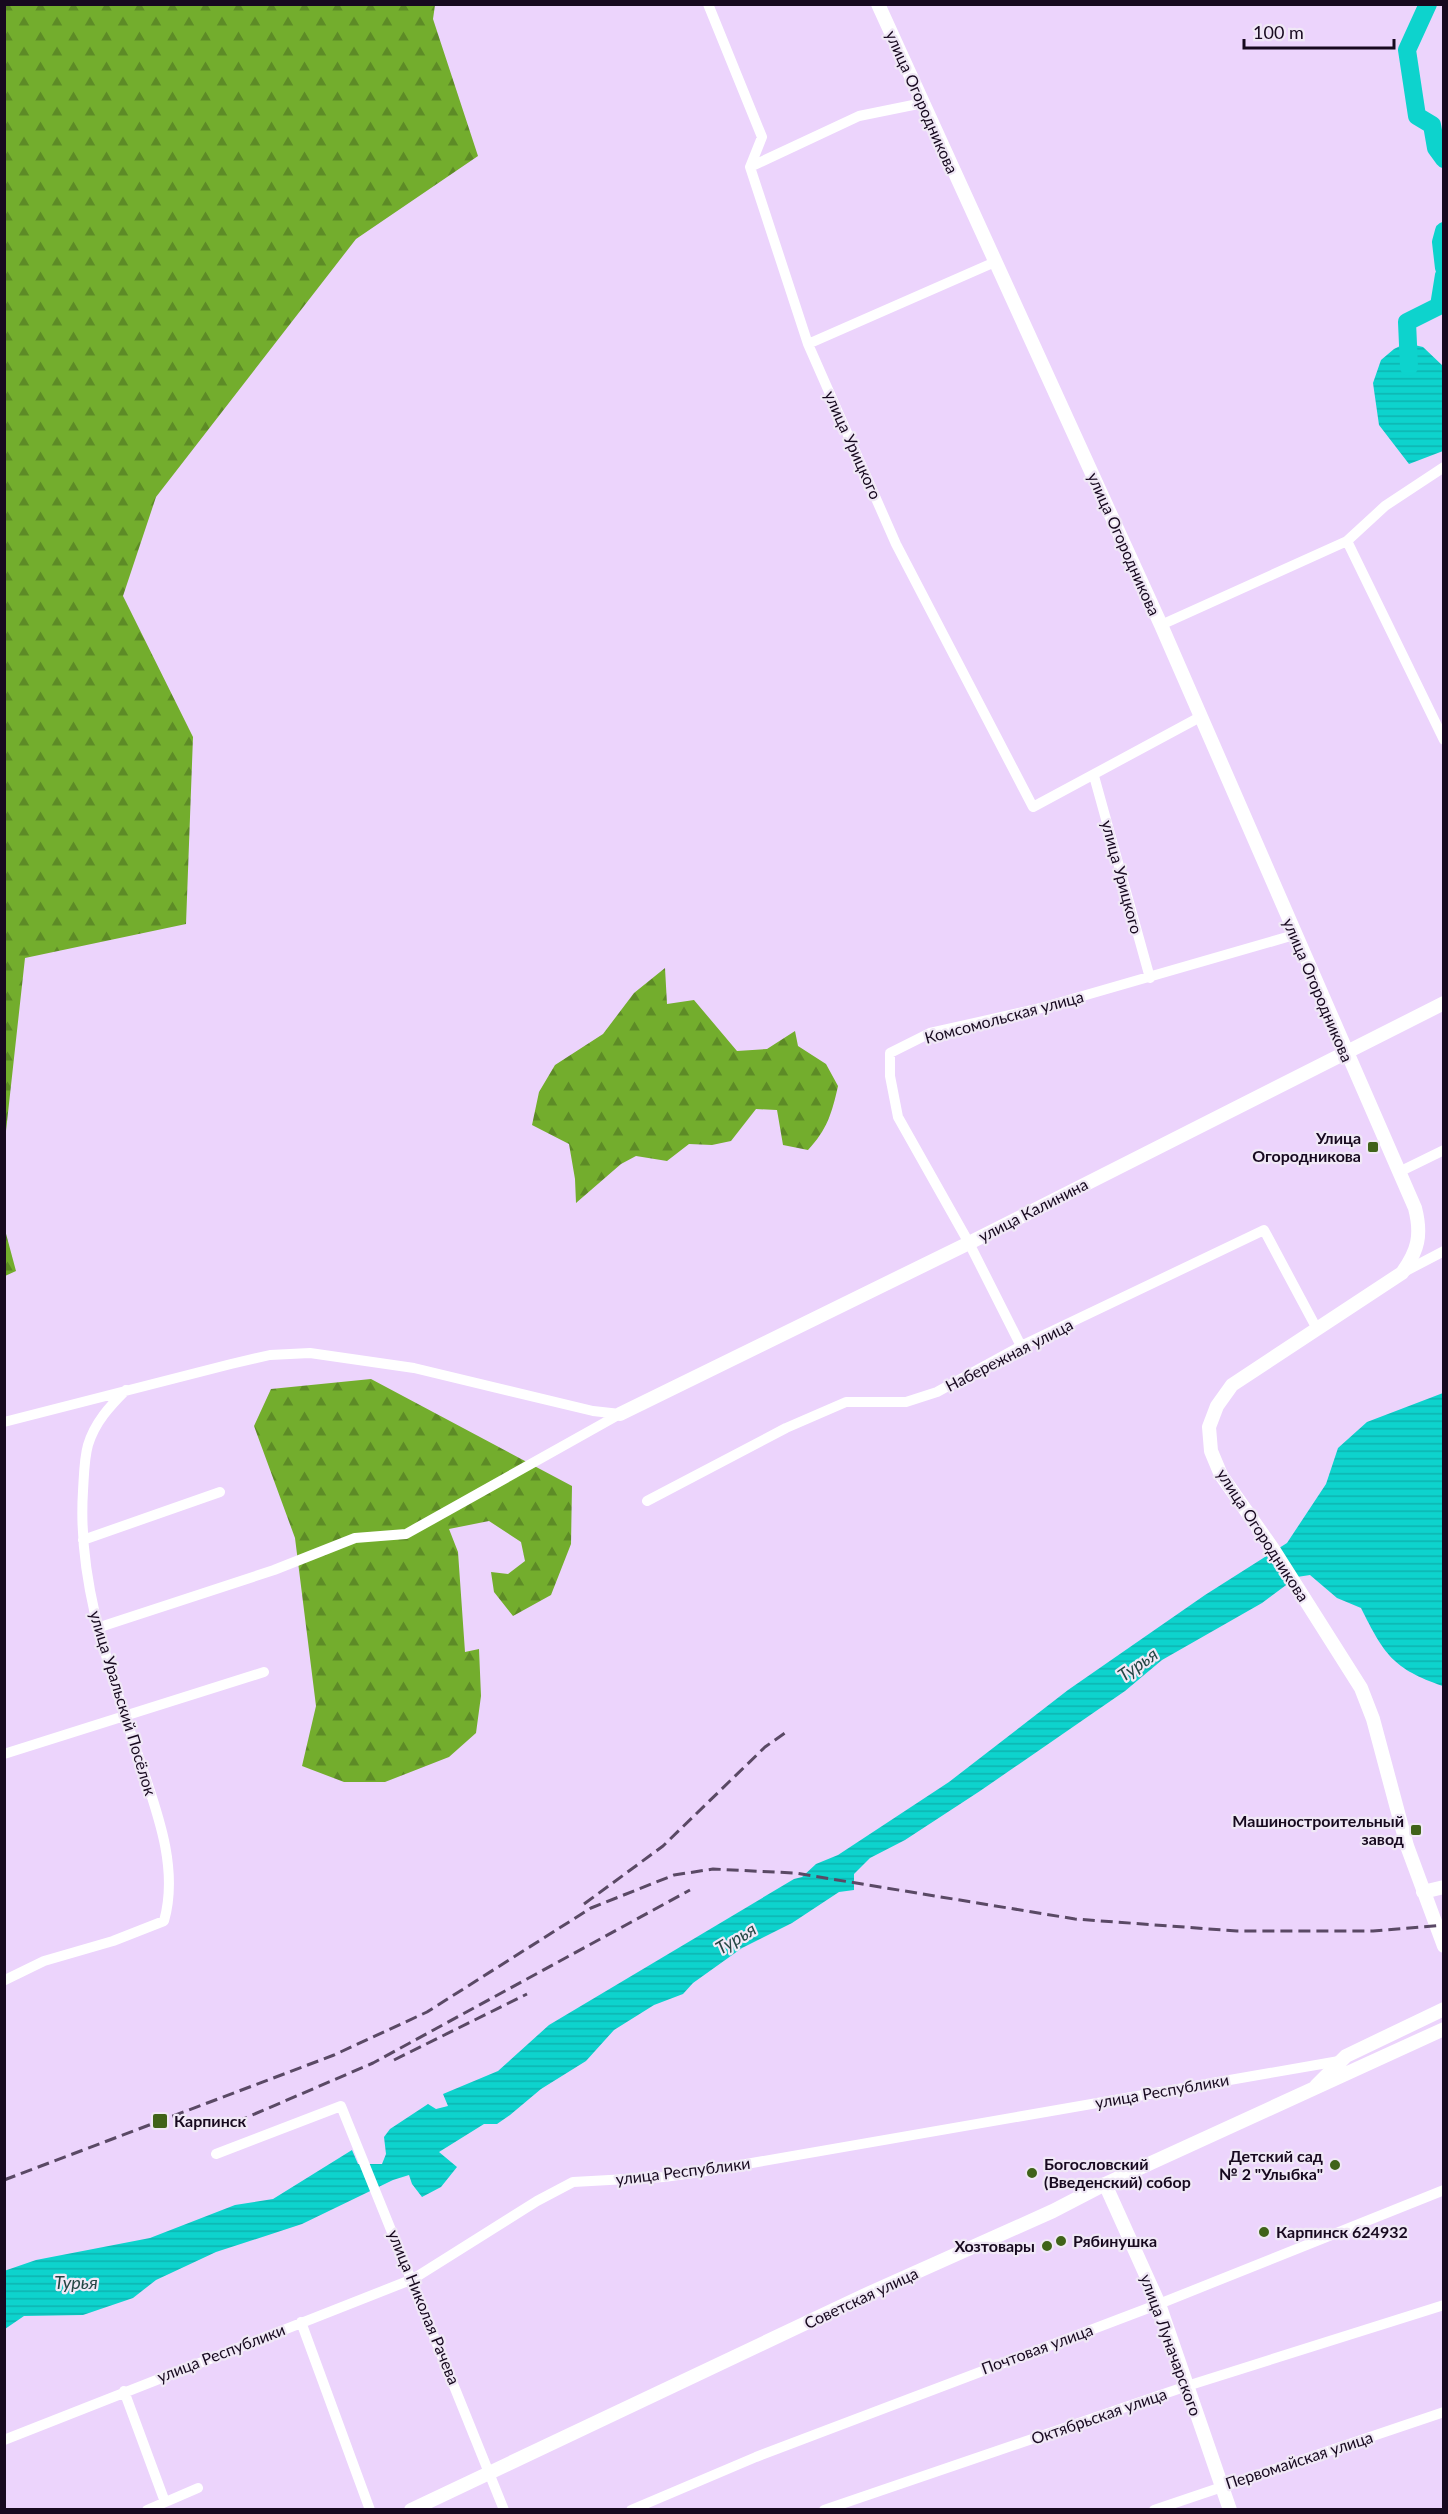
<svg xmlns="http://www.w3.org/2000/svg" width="1448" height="2514" viewBox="0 0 1448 2514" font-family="Lato,sans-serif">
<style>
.forest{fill:url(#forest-firs)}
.water{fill:url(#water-rules)}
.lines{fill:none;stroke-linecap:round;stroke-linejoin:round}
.river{stroke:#0dd3cd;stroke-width:18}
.minor{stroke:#fff;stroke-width:10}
.tertiary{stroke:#fff;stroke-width:14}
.rail{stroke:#5a4965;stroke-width:3;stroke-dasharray:12 6;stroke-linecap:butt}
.poi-dot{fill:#406319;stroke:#f0e8f6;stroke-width:2}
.labels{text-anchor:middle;stroke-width:4.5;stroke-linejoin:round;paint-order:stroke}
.street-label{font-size:16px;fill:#17091f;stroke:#f0e8f6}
.poi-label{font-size:16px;font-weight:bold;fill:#17091f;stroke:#f0e8f6;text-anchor:end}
.water-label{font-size:18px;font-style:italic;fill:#244644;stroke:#f0e8f6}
</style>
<defs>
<pattern id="forest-firs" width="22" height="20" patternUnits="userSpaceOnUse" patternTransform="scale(1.5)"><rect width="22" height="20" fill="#73ad2d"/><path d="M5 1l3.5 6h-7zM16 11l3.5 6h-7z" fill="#5d8b26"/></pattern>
<pattern id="water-rules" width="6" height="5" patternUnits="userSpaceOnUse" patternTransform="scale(1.5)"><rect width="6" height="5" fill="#0dd3cd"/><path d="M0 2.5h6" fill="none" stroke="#0cb4b0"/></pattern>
</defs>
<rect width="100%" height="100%" fill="#ecd4fc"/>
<path class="forest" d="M5,4L435,5L433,19L478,156L356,239L156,497L123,596L193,737L186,924L25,958L5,1140Z
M665,968L667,1004L694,1000L737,1051L767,1049L795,1031L798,1046L826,1064L838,1086C832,1113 827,1130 808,1150L783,1145L777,1110L756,1109L731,1141L712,1145L689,1144L667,1161L636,1156L621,1164L576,1203L575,1179L569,1144L532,1125L539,1092L555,1065L603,1034L634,993Z
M5,1230L16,1271L5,1276H4Z
M371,1379L572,1486L571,1544L551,1595L513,1616L494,1592L491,1572L508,1574L525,1561L521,1542L489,1521L449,1529L458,1552L465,1652L479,1649L481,1696L476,1733L449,1757L385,1782H344L302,1766L316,1706L295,1538L254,1426L271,1389Z"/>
<path class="water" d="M1406,343L1423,347L1444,367L1443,451L1409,464L1379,425L1373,383L1381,360L1394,349Z
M1443,1393V1686C1393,1669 1384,1654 1361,1608L1337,1598L1310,1575L1297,1577L1262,1603L1162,1660L1125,1691L980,1791L905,1840L870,1858L854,1874V1890L839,1892L792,1923L742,1948L693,1983L683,1994L654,2005L614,2030L586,2061L541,2089L510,2115L497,2124H484L439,2152L457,2167L441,2187L422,2197L412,2184L409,2175L393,2180L302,2224L216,2252L156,2280L133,2298L83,2315L24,2316L5,2329L4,2271L36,2260L150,2238L235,2205L273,2199L352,2150L358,2164H382L386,2154L384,2137L390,2129L428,2104L436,2109L448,2106L443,2094L498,2071L549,2025L794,1879L802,1877L816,1864L838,1855L949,1782L1068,1690L1205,1595L1287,1543L1326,1484L1338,1448L1367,1422Z"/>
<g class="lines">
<path class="river" d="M1428,4L1407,50L1417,116L1432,125L1436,148L1444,159
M1444,231L1441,242L1444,268
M1409,367L1407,322L1439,306L1444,275"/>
<path class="minor" d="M708,4L762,137L750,167L808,344L896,544L1033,807L1200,717
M750,167L859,116L923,103
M808,344L995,262
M1347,541L1385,506L1444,467
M1161,625L1347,541L1444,740
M1094,776L1150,978
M1399,1172L1444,1150
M1402,1273L1444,1251
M1021,1346L969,1243L898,1117L890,1076V1053L930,1033L1041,1008L1294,935
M4,1422L231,1364L270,1355L310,1353L414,1368L593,1411L620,1414
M647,1501L786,1428L846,1402H906L937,1392L1021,1346L1264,1230L1317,1329
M83,1540L220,1492
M97,1628L274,1570L355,1538L406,1534L620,1414
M4,1754L264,1672
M5,1980L44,1961L113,1941L164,1921C179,1868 157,1812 140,1761C111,1673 77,1585 83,1491C84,1476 84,1459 88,1445C95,1422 110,1406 126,1390
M216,2154L341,2106L504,2510
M301,2322L370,2510
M124,2391L165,2502
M4,2440L413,2279L537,2201L573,2182L664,2177L700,2172L1339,2061
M147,2510L198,2488
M631,2510L756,2457L1159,2304L1444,2190
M824,2510L1187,2386L1444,2305
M1154,2510L1444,2412"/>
<path class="tertiary" d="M878,4L1161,625L1415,1208C1422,1235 1418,1251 1402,1273L1232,1385L1217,1406L1209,1427L1211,1451L1221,1475L1273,1549L1361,1688L1373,1719L1407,1846L1444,1946
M620,1414L969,1243L1444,1003
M1423,1892L1444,1887
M1316,2086L1346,2056L1444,2009
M1105,2184L1159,2304L1230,2510
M411,2510L863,2296L1053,2211L1105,2184L1444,2029"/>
<path class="rail" d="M584,1904L663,1846L765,1747L785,1733
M394,2060L527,1994
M236,2122L373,2063L690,1890
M4,2180L334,2055L427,2012L591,1908L674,1875L713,1869L795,1873L1075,1919L1237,1931H1373L1444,1925"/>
</g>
<g class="poi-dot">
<rect x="1367" y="1141" width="12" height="12" rx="3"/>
<rect x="1410" y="1824" width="12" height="12" rx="3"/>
<rect x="152" y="2113" width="16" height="16" rx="3"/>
<circle cx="1335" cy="2165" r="6"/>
<circle cx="1032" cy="2173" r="6"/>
<circle cx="1264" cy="2232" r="6"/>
<circle cx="1061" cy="2241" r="6"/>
<circle cx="1047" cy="2246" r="6"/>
</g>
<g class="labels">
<g class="street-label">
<text transform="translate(922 102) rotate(66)" y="6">улица Огородникова</text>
<text transform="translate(853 445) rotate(66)" y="6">улица Урицкого</text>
<text transform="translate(1124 544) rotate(66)" y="6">улица Огородникова</text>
<text transform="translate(1122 877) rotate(75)" y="6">улица Урицкого</text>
<text transform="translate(1318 990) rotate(67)" y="6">улица Огородникова</text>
<text transform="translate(1004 1017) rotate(-15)" y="6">Комсомольская улица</text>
<text transform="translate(1033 1210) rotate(-27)" y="6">улица Калинина</text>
<text transform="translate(1009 1355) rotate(-27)" y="6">Набережная улица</text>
<text transform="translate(1263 1535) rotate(57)" y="6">улица Огородникова</text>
<text transform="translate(123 1703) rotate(73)" y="6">улица Уральский Посёлок</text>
<text transform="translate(1162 2091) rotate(-10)" y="6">улица Республики</text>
<text transform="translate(683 2171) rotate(-7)" y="6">улица Республики</text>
<text transform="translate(861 2298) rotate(-25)" y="6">Советская улица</text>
<text transform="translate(424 2307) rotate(68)" y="6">улица Николая Рачева</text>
<text transform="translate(1171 2345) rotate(70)" y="6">улица Луначарского</text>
<text transform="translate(1037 2349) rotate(-20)" y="6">Почтовая улица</text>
<text transform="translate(221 2353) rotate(-21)" y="6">улица Республики</text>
<text transform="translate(1099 2416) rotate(-19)" y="6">Октябрьская улица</text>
<text transform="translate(1299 2460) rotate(-18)" y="6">Первомайская улица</text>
</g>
<g class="poi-label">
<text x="1361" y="1144">Улица<tspan x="1361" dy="18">Огородникова</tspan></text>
<text x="1404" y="1827">Машиностроительный<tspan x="1404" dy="18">завод</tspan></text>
<text x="174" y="2127" text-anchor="start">Карпинск</text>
<text x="1323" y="2162">Детский сад<tspan x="1323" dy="18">№ 2 "Улыбка"</tspan></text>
<text x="1044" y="2170" text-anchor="start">Богословский<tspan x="1044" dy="18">(Введенский) собор</tspan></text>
<text x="1276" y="2238" text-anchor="start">Карпинск 624932</text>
<text x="1073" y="2247" text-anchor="start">Рябинушка</text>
<text x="1035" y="2252">Хозтовары</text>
</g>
<g class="water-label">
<text transform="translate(1138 1665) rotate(-35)" y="6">Турья</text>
<text transform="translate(736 1939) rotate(-31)" y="6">Турья</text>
<text x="76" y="2289">Турья</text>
</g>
</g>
<rect width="1448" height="2514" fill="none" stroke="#17091f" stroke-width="12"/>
<path d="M1244 39v9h150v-9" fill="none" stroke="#17091f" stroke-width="3"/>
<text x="1253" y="39" font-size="18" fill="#17091f" stroke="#f0e8f6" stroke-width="4.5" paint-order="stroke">100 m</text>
</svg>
